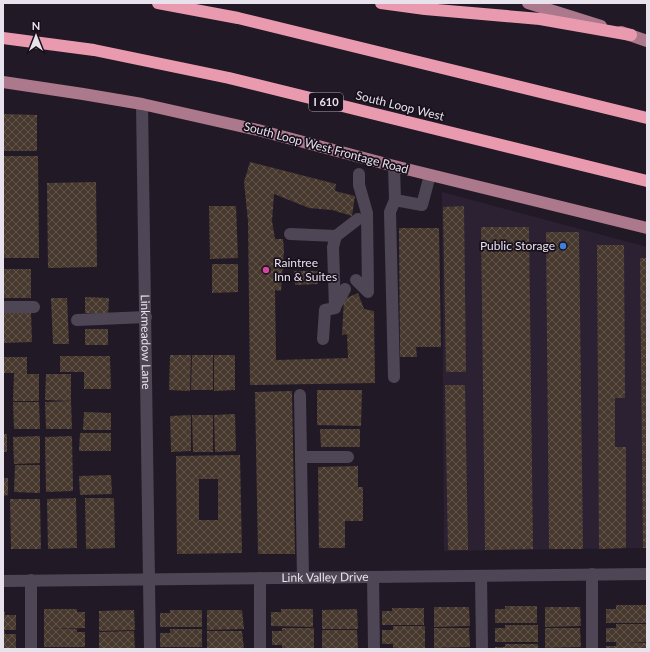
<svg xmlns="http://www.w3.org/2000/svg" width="650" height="652" viewBox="0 0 650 652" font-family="Lato,sans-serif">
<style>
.built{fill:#2c2133}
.building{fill:url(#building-cross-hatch);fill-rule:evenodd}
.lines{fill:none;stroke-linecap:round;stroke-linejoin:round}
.minor{stroke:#4e4654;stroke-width:12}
.major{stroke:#ac788b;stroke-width:12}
.highway{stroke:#ea9aaf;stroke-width:12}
.shop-dot{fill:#3f7fe0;stroke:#18101d;stroke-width:1.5}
.hotel-dot{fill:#d1479c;stroke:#18101d;stroke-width:1.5}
.labels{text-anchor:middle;stroke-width:3.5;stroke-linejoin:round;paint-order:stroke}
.shield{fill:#18101d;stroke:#a9a3ad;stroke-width:1}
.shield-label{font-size:11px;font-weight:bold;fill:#e7e2eb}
.street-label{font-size:12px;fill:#e7e2eb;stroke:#18101d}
.poi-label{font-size:12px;fill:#e7e2eb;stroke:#18101d;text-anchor:end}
</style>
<defs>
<pattern id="building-cross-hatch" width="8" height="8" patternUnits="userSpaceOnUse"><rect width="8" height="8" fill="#48392f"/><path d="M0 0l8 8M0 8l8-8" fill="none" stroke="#62554d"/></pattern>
</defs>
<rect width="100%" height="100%" fill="#211926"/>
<path class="built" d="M442,192L647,247V548L444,551Z"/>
<path class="building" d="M3,114L37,115V151H3Z
M3,156H38L39,258H3Z
M250,162L336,184L335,191L355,196L352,216L332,210L309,208L274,194L272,221L275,239H283L284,250L281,291L275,290L276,360L348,358L347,334L342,335L344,299L358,293L364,309L374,311L375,383L250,385L248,221L244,182Z
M96,182L97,267L48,268L47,183Z
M209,206H236L238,258L210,259Z
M464,206L466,372H446L443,207Z
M481,227H529L533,549L485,550Z
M399,228H439L441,347H416L417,357H400Z
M546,232H579L583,549H549Z
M597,245H624L625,398H615V447H626V548L599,549Z
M640,258H647V548H643Z
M212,264H238V292L212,293Z
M3,269H31V298H3Z
M294,271H318V284L295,285Z
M85,297L109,298L108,314L85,313Z
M51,298H67L69,344H53Z
M3,313H31L32,342L3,343Z
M85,329H108V345H85Z
M170,355H191L190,391L169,390Z
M192,355H213V390H191Z
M214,355H235V390L214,391Z
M60,356H110L111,389H84V372H60Z
M3,357H27V374H39V401H13L14,373H3Z
M46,374H71V401L45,400Z
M445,385H465L468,550H448Z
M317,390H362L361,426L317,425Z
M292,391L295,554H258L255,392Z
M71,401L72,429H46L45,402Z
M13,402H39L40,429H14Z
M84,412L111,413V430H83Z
M235,414L236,451L215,452L214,415Z
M191,415V451L171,452L170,416Z
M192,415H213V452H193Z
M320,429H360V447H321Z
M80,433H111V451H79Z
M3,434H7V452H3Z
M40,436V463L14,464L13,437Z
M72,436L73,491L46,492L45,437Z
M240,455L242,553L177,554L176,456ZM199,479H218V520H199Z
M15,465H40V493L14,492Z
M358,466V487H363V521H345V548H319L318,467Z
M111,475L112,494L80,495L79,476Z
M3,478H8V495L3,496Z
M76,498L77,548L48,549L47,499Z
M85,498H114L115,548L86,549Z
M10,499H40L41,549H11Z
M616,605H647V623H606V609H616Z
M505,606H537V623H495V609H505Z
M434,607H469L470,626L434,627Z
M545,607H580L581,626L545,627Z
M392,608H424V625H382V611H392Z
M44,609H77V612H85V628L49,629H77V632H85V647H44Z
M281,609H313V627L271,626V612H281Z
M357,609L358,629H322V610Z
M134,610L135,630L99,631V611Z
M170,610H202V627H160V613H170Z
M207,610H242L244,629L207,630Z
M3,612H5V615H16V630H3Z
M616,624H647V642L627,643H647V649H606V646H616V642H606V628H616Z
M505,625H538V642H495V628H505Z
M393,626H425V649H393V644H382V630H393Z
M282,628H314V649H282V645H272V631H282Z
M434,628H469L470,647L434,648Z
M545,628H580L581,647L545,648Z
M170,629H202V647H160V633H170Z
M322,630H357L358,649H322Z
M3,631H5V634H16V648H3Z
M134,631L135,649H99V632Z
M207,631H242L244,649H207Z
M505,644H538V649H495V647H505Z"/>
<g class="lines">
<g class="minor">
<path id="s1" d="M142,104L150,649"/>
<path d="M394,166L395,200L422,205L430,175"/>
<path d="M290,234L336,236"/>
<path d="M356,280L368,292L367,213L359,185V174"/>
<path d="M3,307H34"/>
<path d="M335,307L345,289"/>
<path d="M77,320L146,317"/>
<path d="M323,339L325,310L335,308L333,247L336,236L358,219"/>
<path d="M394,377L390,212L395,200"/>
<path d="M300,395L303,578"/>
<path d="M301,457H348"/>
<path d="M592,574V649"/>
<path d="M481,576L482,649"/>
<path d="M373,577L374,649"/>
<path d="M260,578V649"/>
<path id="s2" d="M3,581L647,574"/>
<path d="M31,649V580"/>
</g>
<path class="major" d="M528,3L601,26
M621,32L647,41
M3,82L83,94L142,104L258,130L394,166L647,228"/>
<path class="highway" d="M158,3L238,18L647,118
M381,3L425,9L540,19L631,35
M3,38L94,50L229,78L647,181"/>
</g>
<circle class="shop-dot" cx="563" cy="246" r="4"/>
<circle class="hotel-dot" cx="266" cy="270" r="4"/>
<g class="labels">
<rect class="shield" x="309" y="93" width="34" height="18" rx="3"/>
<g class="shield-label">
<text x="326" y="106">I 610</text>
</g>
<g class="street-label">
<text transform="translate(400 106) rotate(14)" y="4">South Loop West</text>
<text transform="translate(326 148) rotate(15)" y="4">South Loop West Frontage Road</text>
<text dy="4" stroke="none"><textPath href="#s1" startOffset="238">Linkmeadow Lane</textPath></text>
<text dy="4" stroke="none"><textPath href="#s2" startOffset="322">Link Valley Drive</textPath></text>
</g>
<g class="poi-label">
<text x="555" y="250">Public Storage</text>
<text x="274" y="267" text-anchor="start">Raintree<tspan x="274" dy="14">Inn &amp; Suites</tspan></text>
</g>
</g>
<rect width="650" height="652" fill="none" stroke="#e7e2eb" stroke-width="8"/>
<g transform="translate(36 36)" stroke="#18101d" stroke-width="3" paint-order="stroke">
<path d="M0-3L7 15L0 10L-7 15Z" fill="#e7e2eb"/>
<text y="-6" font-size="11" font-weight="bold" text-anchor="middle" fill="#e7e2eb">N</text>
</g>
</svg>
